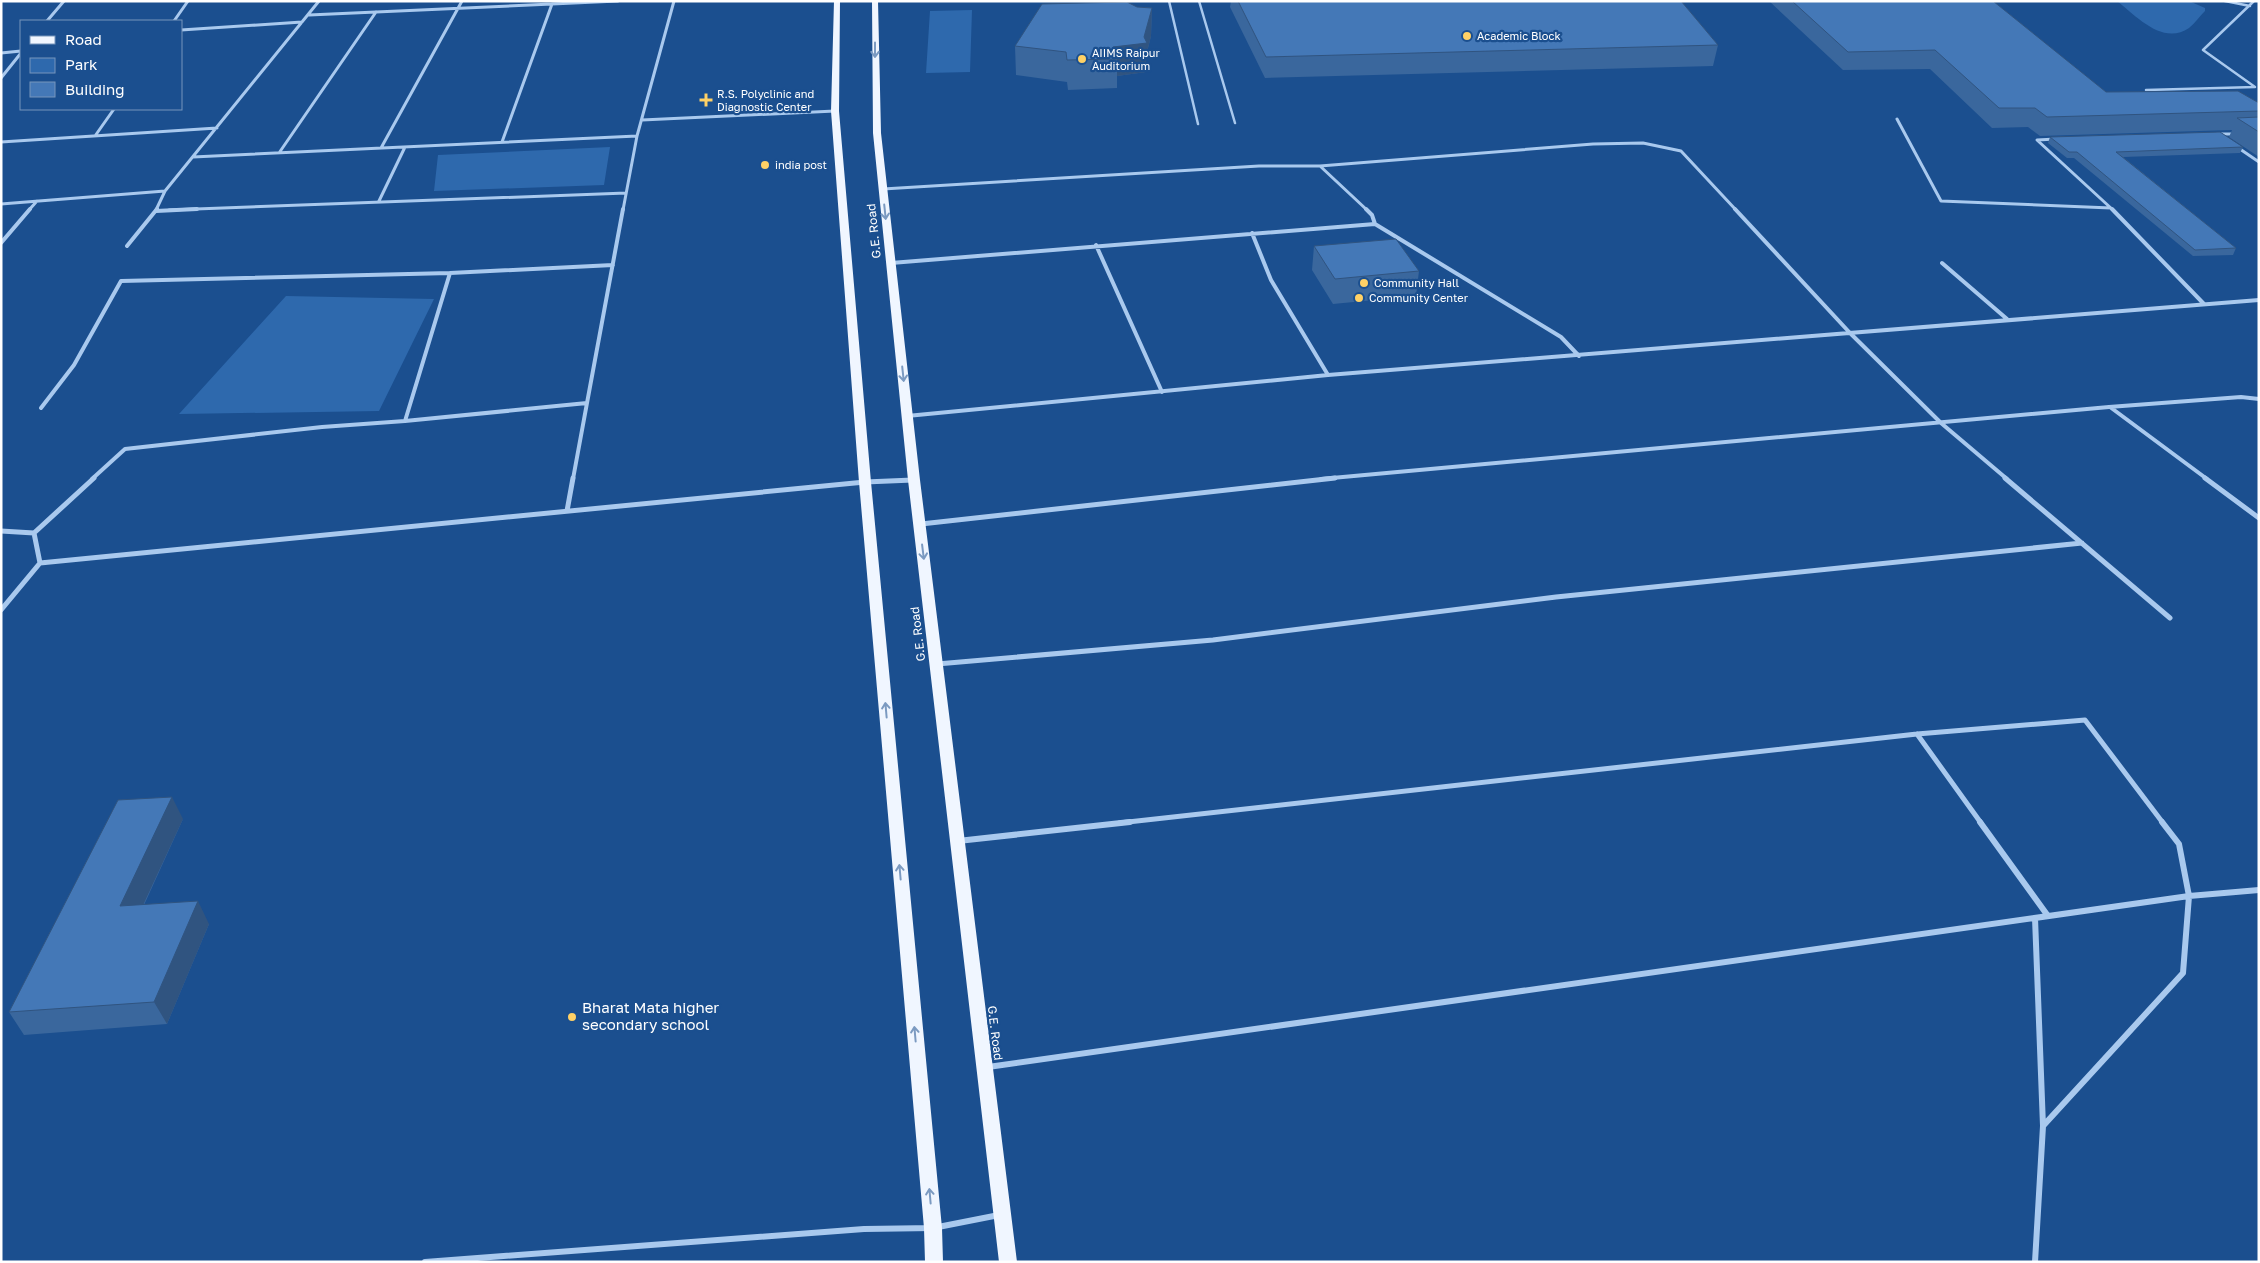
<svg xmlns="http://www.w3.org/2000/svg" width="2260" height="1263" viewBox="0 0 2260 1263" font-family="'Golos Text',sans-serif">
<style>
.green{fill:#2e69ad}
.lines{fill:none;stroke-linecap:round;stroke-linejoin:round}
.service{stroke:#a9c9ee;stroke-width:2.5}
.minor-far3{stroke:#a9c9ee;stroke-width:3}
.minor-far2{stroke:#a9c9ee;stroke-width:4}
.minor-far1{stroke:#a9c9ee;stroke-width:5}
.minor{stroke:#a9c9ee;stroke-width:6}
.primary{fill:#f0f6ff;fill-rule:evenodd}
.wall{fill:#3a679d}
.shaded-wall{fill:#305480}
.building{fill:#4478b7;stroke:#305480}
.oneway{stroke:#7b9ac1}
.poi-dot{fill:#ffd166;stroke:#1b4f8f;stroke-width:2}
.labels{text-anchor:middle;stroke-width:4.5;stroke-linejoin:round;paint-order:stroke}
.far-poi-label{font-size:11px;fill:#fff;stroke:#1b4f8f;text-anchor:start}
.street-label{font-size:12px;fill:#fff;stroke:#1b4f8f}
.near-poi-label{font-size:15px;fill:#fff;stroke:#1b4f8f;text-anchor:start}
</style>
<rect width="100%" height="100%" fill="#1b4f8f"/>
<path class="green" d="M2117,1H2189L2205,8V11C2200,16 2195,23 2189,28C2163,46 2136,16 2117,1Z
M972,10L970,72L926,73L930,11Z
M610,147L604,185L434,191L438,155Z
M286,296L434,299L379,411L179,414Z"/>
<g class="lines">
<path class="service" d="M1169,1L1198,124
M1199,1L1235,123
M2225,1L2250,6
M2146,90L2255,87L2203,50L2254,1"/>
<path class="minor-far3" d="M309,15L618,1
M47,21L64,1
M174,21L188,1
M181,30L302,22
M1,53L21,51
M1,78L21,53
M1897,119L1941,201L2111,208
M642,120L835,111
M2217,134H2236
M95,136L114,109
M2056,139L2037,140L2113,210
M1,142L217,128
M502,142L552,4
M2237,147L2259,162
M381,148L462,1
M279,153L376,12
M193,157L637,136
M1320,166L1367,210
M883,189L1259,166H1320L1593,144L1643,143L1681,151L1736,210
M379,201L405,147
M1,204L165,191
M29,210L37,201
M156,210L165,191L319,1
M169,210L626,193
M623,210L637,136L674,1"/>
<path class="minor-far2" d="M1366,209L1372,215L1375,224
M1735,209L1850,333L1941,423L2007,479
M2112,209L2204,304
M156,211L197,209
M1252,233L1271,280L1328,375
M1,243L30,209
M1096,245L1162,392
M127,246L157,209
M891,263L1375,224L1561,337L1579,356
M1942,263L2007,319
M450,273L613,265
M587,403L623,209
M2110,407L2207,479
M41,408L74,365L121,281L450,273L405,421L587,403L573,479
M907,416L1328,375L2259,300
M92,479L125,449L322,427L405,421
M1321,479L2109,407L2241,397L2259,399"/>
<path class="minor-far1" d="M2005,478L2170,618
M2205,478L2259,518
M567,511L573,478
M921,524L1335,478
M1,531L34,533L94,478
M40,563L865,482L913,480
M1,610L40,563L34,533
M937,664L1213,640L1556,597L2082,543
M1917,734L1981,823
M1119,823L1917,734L2085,720L2163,823"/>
<path class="minor" d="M1980,822L2048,916
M958,841L1130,822
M2035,918L2043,1126
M988,1067L2189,896L2259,890
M425,1262L864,1229L933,1228L999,1215
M2035,1262L2043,1126L2183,973L2189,896L2179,844L2162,822"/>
<path class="primary" d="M834,1H840L839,111L871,482L942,1228L943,1262H925L924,1228L859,482L831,111Z
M872,1H878L881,133L920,480L1017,1262H999L908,480L873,133Z"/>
</g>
<path class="wall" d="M1231,1H1681L1718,45L1713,66L1265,78L1230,7Z
M1769,1H1993L2106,92L2259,103V157L2229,137L2232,130L2040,136L2028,127L1992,128L1930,69L1843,70Z
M1137,7L1152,8L1151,36L1146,56V72L1117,76V88L1068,90L1067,82L1016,75L1015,46Z
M2050,137L2243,147L2240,153L2123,157L2236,248L2233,255L2193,256L2074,158H2067L2048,143Z
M1314,246L1419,271L1416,296L1333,304L1312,270Z
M183,819L144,905L209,924L167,1024L24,1035L9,1012Z"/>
<path class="shaded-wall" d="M1152,8L1151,36L1146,56V72L1117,76V59L1113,47L1144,37Z
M172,797L183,819L132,929L120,906Z
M198,901L209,924L167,1024L154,1002Z"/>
<path class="building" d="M1238,1H1681L1718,45L1266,57Z
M1792,1H1993L2106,92L2238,91L2259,103V111L2047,117L2035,108H1999L1935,50L1848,52Z
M1127,2L1137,7L1152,8L1144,37L1147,43L1113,47L1117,59L1067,60L1066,52L1015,46L1042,4Z
M2259,117V132L2237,118Z
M2220,132L2243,147L2116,152L2236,248L2195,250L2077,152H2069L2050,137Z
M1396,239L1419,271L1335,279L1314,246Z
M172,797L120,906L198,901L154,1002L9,1012L118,800Z"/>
<defs><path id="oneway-shaft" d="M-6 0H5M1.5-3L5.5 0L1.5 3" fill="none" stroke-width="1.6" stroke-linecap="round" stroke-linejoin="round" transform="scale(1.25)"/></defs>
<g class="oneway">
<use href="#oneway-shaft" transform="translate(875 50) rotate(90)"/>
<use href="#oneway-shaft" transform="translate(885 212) rotate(84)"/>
<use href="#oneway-shaft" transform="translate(903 374) rotate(84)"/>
<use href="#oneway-shaft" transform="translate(923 552) rotate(83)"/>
<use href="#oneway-shaft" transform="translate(886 710) rotate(-95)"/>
<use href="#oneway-shaft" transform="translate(900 872) rotate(-95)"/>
<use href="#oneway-shaft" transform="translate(915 1034) rotate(-95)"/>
<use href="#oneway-shaft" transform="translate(930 1196) rotate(-95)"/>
</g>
<g class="poi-dot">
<circle cx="1467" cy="36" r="5"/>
<circle cx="1082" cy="59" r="5"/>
<path d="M703.5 92.5h5v5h5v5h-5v5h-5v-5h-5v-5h5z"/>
<circle cx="765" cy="165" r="5"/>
<circle cx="1364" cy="283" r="5"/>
<circle cx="1359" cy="298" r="5"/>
<circle cx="572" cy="1017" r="5"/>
</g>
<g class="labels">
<g class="far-poi-label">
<text x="1477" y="40">Academic Block</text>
<text x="1092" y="57">AIIMS Raipur<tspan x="1092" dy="13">Auditorium</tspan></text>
<text x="717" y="98">R.S. Polyclinic and<tspan x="717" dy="13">Diagnostic Center</tspan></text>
<text x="775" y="169">india post</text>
<text x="1374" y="287">Community Hall</text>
<text x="1369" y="302">Community Center</text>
</g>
<g class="street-label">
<text transform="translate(874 231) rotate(-96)" y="4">G.E. Road</text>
<text transform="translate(918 634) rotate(-97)" y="4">G.E. Road</text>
<text transform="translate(995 1033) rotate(83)" y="4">G.E. Road</text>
</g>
<g class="near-poi-label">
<text x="582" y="1013">Bharat Mata higher<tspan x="582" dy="17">secondary school</tspan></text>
</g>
</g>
<rect width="2260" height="1263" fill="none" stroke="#ffffff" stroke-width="5"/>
<rect x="20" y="20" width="162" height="90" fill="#1b4f8f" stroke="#7695bc"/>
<rect x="30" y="36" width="25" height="8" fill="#f0f6ff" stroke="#7695bc"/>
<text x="65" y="45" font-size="15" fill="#ffffff">Road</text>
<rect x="30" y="58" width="25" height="15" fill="#2e69ad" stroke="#7695bc"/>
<text x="65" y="70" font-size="15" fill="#ffffff">Park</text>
<rect x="30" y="82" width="25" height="15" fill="#4478b7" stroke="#7695bc"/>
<text x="65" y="95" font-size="15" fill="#ffffff">Building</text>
</svg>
